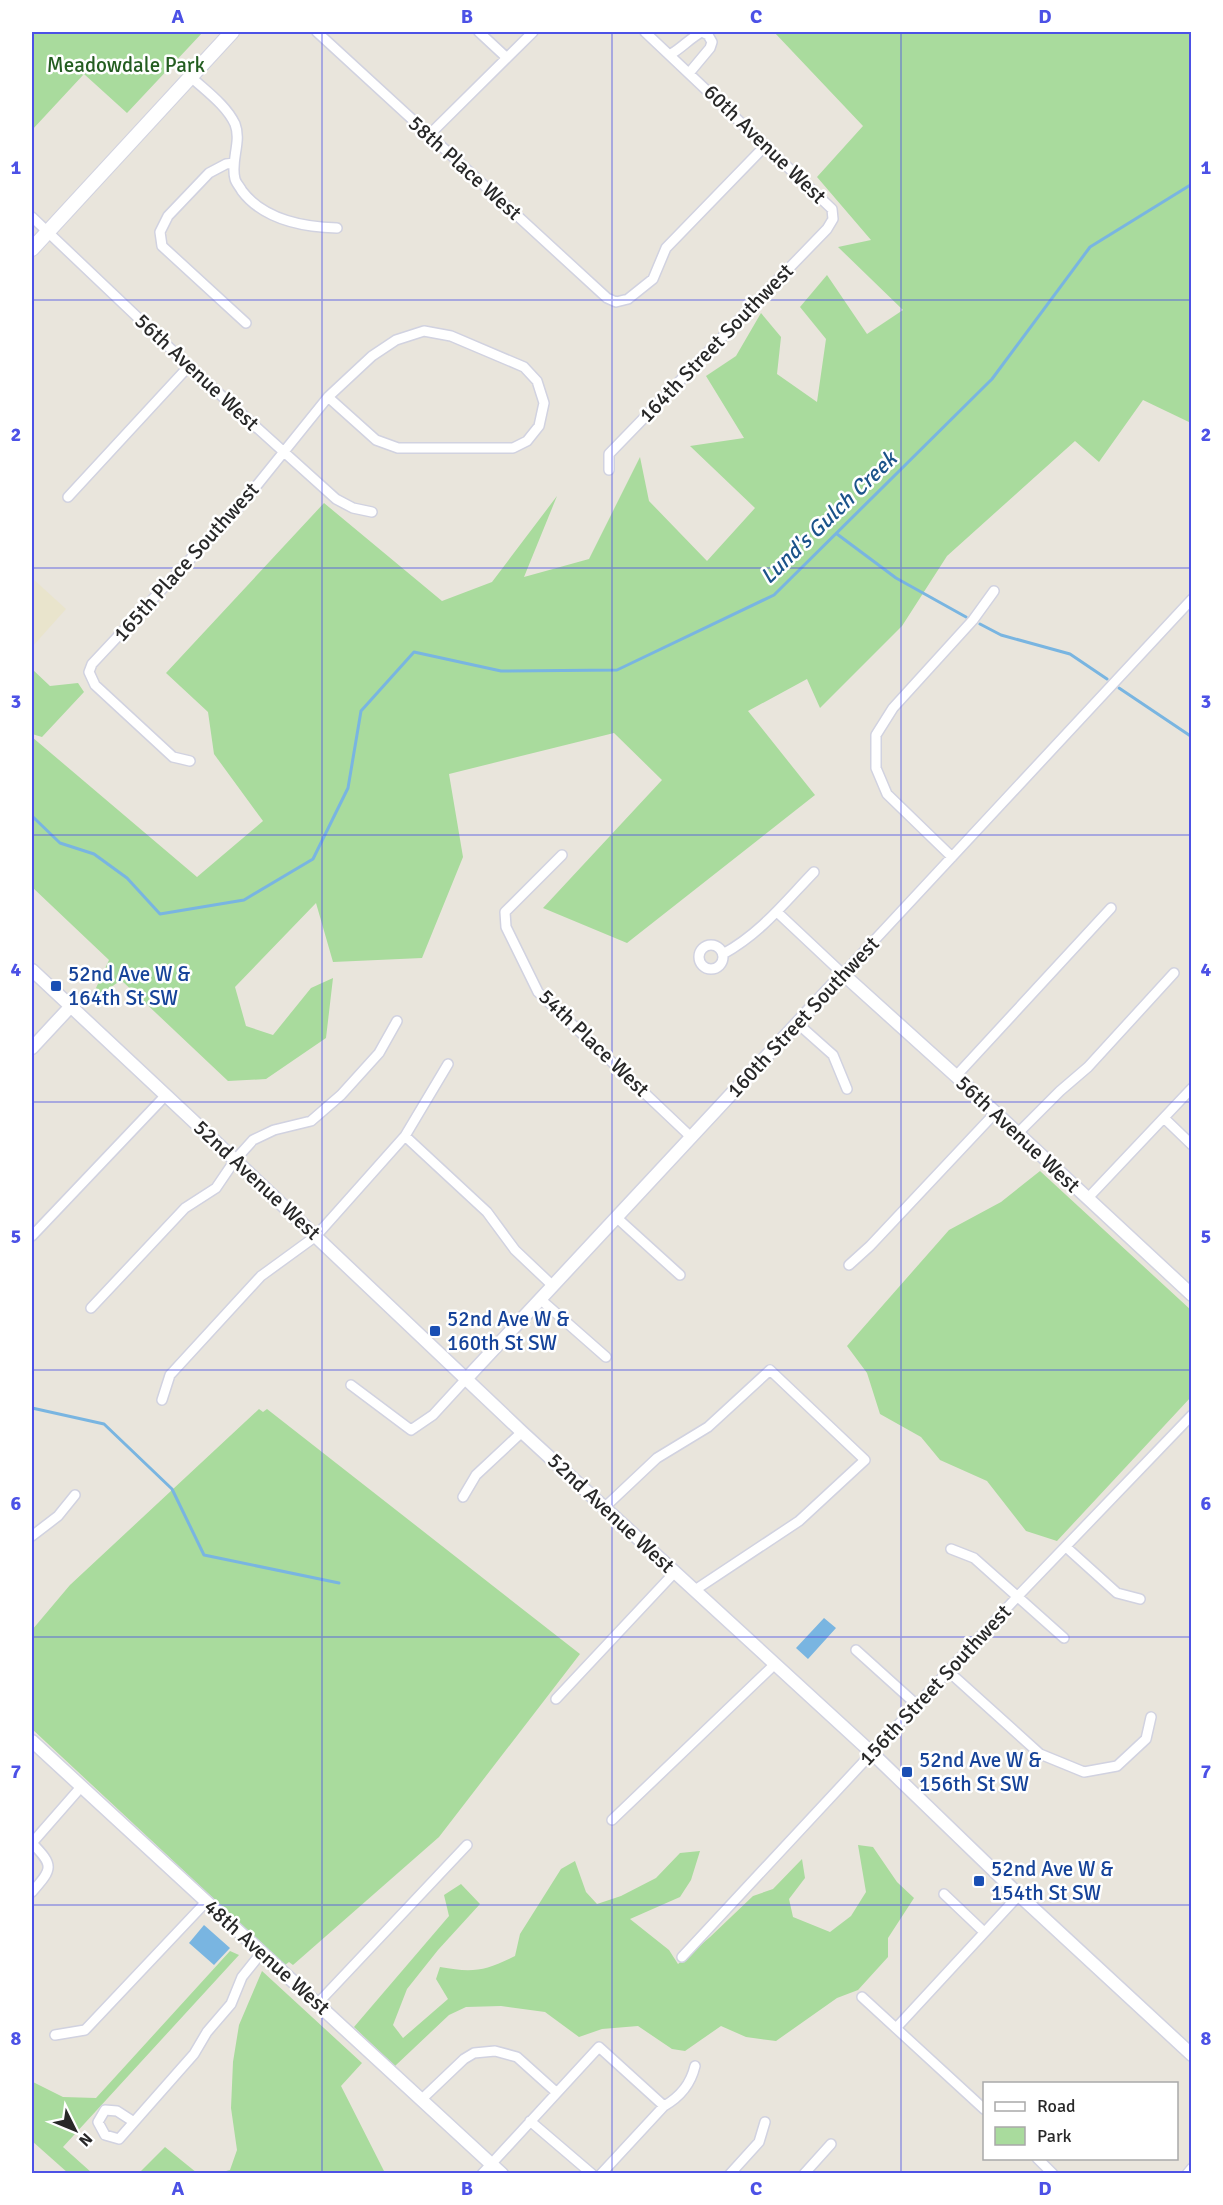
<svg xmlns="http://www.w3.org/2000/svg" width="1223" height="2205" viewBox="0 0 1223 2205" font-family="Signika,sans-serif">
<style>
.education{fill:#e9e4cc}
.green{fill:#a9db9d}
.water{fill:#79b5e1}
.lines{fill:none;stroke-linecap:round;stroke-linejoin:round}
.stream{stroke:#79b5e1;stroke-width:3}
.minor-casing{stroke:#d1d2e0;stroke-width:12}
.tertiary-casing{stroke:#d1d2e0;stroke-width:15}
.secondary-casing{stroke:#d1d2e0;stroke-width:16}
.minor{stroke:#fff;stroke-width:9}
.tertiary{stroke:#fff;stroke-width:12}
.secondary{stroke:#fff;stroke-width:14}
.grid{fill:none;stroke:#4c51e6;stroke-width:1.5;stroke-opacity:0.55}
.transit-dot{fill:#1a4fb4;stroke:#fff;stroke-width:2}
.labels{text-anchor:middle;stroke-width:5;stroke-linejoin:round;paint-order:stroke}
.park-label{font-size:21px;fill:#245d21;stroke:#fff}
.street-label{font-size:21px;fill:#282828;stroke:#fff}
.transit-label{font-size:21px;fill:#164399;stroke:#fff;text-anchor:start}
.water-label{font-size:22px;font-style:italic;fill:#1b538a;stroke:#fff}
.neatline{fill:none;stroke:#4c51e6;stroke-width:2}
.grid-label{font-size:20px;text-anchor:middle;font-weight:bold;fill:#4c51e6}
</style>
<rect width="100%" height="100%" fill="#e9e5dc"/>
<path class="education" d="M32,578L66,609L32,647Z"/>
<path class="green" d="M32,32H203L127,113L84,74L32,130Z
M774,32H1191V423L1143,400L1099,462L1075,441L947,556L902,626L820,708L807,679L748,711L815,795L627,943L543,908L662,780L614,733L449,774L463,857L422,958L333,962L316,903L235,987L246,1026L273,1035L311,988L333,978L326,1038L266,1079L228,1081L121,980L89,1003L109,960L32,887V737L197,877L263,821L214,754L208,712L166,673L324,503L442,601L492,582L557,496L524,577L589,559L640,457L649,501L707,561L755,508L690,446L744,438L706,376L736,356L761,313L781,337L777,374L817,402L826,339L800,307L827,275L867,334L903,310L838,247L871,240L817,177L863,126Z
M32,669L50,686L78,683L84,692L42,737L32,734Z
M1040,1171L1192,1311L1191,1397L1057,1541L1026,1531L987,1481L940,1460L921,1437L880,1414L867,1373L847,1346L949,1230L1001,1202Z
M259,1409L263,1412L267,1409L580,1654L439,1837L293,1965L289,1962L285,1965L32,1729V1630L70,1585Z
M858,1845L873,1847L897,1882L914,1898L888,1938V1957L858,1990L837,1998L776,2041L746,2037L721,2026L685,2051L672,2049L638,2026L602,2029L579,2037L545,2012L501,2006L466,2007L449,2015L395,2066L354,2027L449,1916L444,1895L461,1884L480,1904L438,1950L407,1989L393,2025L403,2038L448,1999L436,1979L440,1967C473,1973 485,1971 515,1956L520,1934L561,1869L575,1861L586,1892L597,1904L621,1896L656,1878L680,1853L700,1851L691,1880L680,1897L630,1919L669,1950L678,1964L710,1937L753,1896L773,1889L802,1859L805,1878L789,1899L793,1917L830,1932L851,1916L866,1892Z
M230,1951L239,1955L63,2147L92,2173H68L32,2141V2077L33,2082L63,2097L96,2098Z
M262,1971L362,2063L341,2086L385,2173H218L230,2170L237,2150L231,2108L233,2062L239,2025Z
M165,2147L197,2173H139Z"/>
<path class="water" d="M824,1618L836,1628L808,1659L796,1648Z
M204,1925L230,1948L214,1965L189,1943Z"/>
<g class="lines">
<path class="stream" d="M837,534L896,578L966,617
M980,624L1001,635L1070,654L1107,679
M1119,688L1192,737
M32,816L60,843L94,854L127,878L160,914L244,900L313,859L348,788L361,711L414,652L501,671L617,670L774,595L992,379L1090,247L1192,184
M32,1408L104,1424L172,1489L204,1555L339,1583"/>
<g class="minor-casing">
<path id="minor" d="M317,32L607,298L616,302L628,299L653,279L666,248L766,145
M479,32L507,58
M671,54C682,48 691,37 702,32L708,35L712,42L710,48L690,72
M191,77C206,91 226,105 235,124C242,142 230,161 235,179C236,183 240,187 242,191C264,220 303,227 337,228
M429,135L533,32
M234,163L226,164L209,173L168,216L160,232L162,246L246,323
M32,217L193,370L336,499L353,508L372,512
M609,470V454L827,229L833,219L832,209L645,32
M68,497L189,366
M190,761L173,757L95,685L89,672L92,664L241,505L328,397L372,356L396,340L424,331L451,336L524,367L537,381L544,403L539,426L527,441L513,448H398L376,440L328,397
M562,855L505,912L506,927L538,992L691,1137
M952,857L887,794L876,768V735L893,708L973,620L994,591
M777,912L843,974L1192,599
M699 957a12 12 0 1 1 24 0a12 12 0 1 1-24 0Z
M723,954C761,933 784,903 814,872
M797,1023L833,1055L847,1089
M956,1076L1111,908
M1164,1118L1192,1145
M1018,1133L1060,1091L1088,1067L1174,973
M405,1136L487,1212L515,1250L553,1286
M1087,1199L1192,1088
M616,1217L680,1275
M32,1236L166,1095
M849,1265L870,1246L996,1112
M540,1299L606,1357
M91,1308L185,1208L216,1188L235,1160L253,1140L274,1130L311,1121L341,1095L379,1053L397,1021
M351,1385L411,1430L433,1415L466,1379
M162,1400L170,1375L261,1276L316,1236L405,1136L448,1064
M463,1497L476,1475L522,1432
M605,1507L657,1458L708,1427L770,1370L865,1460L799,1521L695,1590
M32,1536L58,1516L75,1495
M1066,1547L1117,1593L1140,1599
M951,1549L974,1558L1064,1638
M856,1650L917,1705
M948,1671L1040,1754L1084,1772L1117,1766L1146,1739L1151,1717
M556,1699L675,1572
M612,1820L775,1664
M32,1892C53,1868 54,1866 32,1843L81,1787
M944,1894L984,1932
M682,1957L1018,1596L1192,1415
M862,1997L984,2109
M318,2003L467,1845
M897,2027L1019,1895
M55,2035L85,2030L206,1902
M422,2099L464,2059L474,2053L495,2051L517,2057L556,2092
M530,2121L592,2174
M134,2122L119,2139L105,2135L98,2122L105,2110L117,2111L134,2122L194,2054L207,2032L231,2004L242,1977L262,1952
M1037,2158L1053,2174
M482,2174L599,2047L664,2106
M601,2174L664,2106C680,2097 691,2083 695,2066
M730,2174L759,2142L765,2122
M804,2174L831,2144
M1187,2174L1192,2168"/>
</g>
<g class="tertiary-casing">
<path id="tertiary" d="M32,970L235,1160L522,1432L872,1753L1019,1895L1192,2055
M32,1048L71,1006
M466,1379L843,974L956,1076L1192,1295
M32,1741L502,2174"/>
</g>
<g class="secondary-casing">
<path id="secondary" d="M32,249L232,32"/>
</g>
<use href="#minor" class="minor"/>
<use href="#tertiary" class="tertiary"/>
<use href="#secondary" class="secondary"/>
</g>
<path class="grid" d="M322,32V2174M612,32V2174M901,32V2174M32,300H1192M32,568H1192M32,835H1192M32,1102H1192M32,1370H1192M32,1637H1192M32,1905H1192"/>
<g class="transit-dot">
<rect x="50" y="980" width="12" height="12" rx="3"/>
<rect x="429" y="1325" width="12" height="12" rx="3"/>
<rect x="901" y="1766" width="12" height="12" rx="3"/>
<rect x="973" y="1875" width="12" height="12" rx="3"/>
</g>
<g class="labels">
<g class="park-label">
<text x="126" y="72">Meadowdale Park</text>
</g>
<g class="street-label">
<text transform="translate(765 144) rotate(44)" y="7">60th Avenue West</text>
<text transform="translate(465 168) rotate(42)" y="7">58th Place West</text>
<text transform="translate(716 343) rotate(-46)" y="7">164th Street Southwest</text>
<text transform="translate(197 372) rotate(43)" y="7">56th Avenue West</text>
<text transform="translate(186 562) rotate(-48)" y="7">165th Place Southwest</text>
<text transform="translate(803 1017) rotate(-47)" y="7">160th Street Southwest</text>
<text transform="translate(594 1043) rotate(44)" y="7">54th Place West</text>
<text transform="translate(1018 1134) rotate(43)" y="7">56th Avenue West</text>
<text transform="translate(257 1180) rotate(43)" y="7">52nd Avenue West</text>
<text transform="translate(611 1513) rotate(43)" y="7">52nd Avenue West</text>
<text transform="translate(935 1685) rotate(-47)" y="7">156th Street Southwest</text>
<text transform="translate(267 1957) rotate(42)" y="7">48th Avenue West</text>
</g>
<g class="transit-label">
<text x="68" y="981">52nd Ave W &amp;<tspan x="68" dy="24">164th St SW</tspan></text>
<text x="447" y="1326">52nd Ave W &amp;<tspan x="447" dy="24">160th St SW</tspan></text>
<text x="919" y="1767">52nd Ave W &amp;<tspan x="919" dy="24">156th St SW</tspan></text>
<text x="991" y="1876">52nd Ave W &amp;<tspan x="991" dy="24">154th St SW</tspan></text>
</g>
<g class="water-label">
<text transform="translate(828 517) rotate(-44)" y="8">Lund's Gulch Creek</text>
</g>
</g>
<rect width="1223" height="2205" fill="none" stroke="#ffffff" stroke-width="66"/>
<rect x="983" y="2082" width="195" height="78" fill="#ffffff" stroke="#a9a9a9" stroke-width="1.5"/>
<rect x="995" y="2102" width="30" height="9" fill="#ffffff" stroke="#a9a9a9" stroke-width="1.5"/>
<text x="1037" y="2112" font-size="18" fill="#282828">Road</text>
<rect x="995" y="2127" width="30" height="18" fill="#a9db9d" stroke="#a9a9a9" stroke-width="1.5"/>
<text x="1037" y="2142" font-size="18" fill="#282828">Park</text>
<g transform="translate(75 2130) rotate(133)" stroke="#ffffff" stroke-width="4.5" paint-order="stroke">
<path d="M0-4.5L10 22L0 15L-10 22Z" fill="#282828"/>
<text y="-9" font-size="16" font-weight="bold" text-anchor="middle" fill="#282828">N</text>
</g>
<rect x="33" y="33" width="1157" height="2139" class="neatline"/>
<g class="grid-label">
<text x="178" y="23">A</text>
<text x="467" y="23">B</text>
<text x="756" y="23">C</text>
<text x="1045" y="23">D</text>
<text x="16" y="174">1</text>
<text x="1206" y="174">1</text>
<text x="16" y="441">2</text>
<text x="1206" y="441">2</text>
<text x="16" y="708">3</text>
<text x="1206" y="708">3</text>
<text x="16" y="976">4</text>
<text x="1206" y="976">4</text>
<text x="16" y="1243">5</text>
<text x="1206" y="1243">5</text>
<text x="16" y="1510">6</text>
<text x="1206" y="1510">6</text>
<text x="16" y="1778">7</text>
<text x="1206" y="1778">7</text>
<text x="16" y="2045">8</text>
<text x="1206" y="2045">8</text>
<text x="178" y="2195">A</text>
<text x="467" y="2195">B</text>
<text x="756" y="2195">C</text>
<text x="1045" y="2195">D</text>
</g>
</svg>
